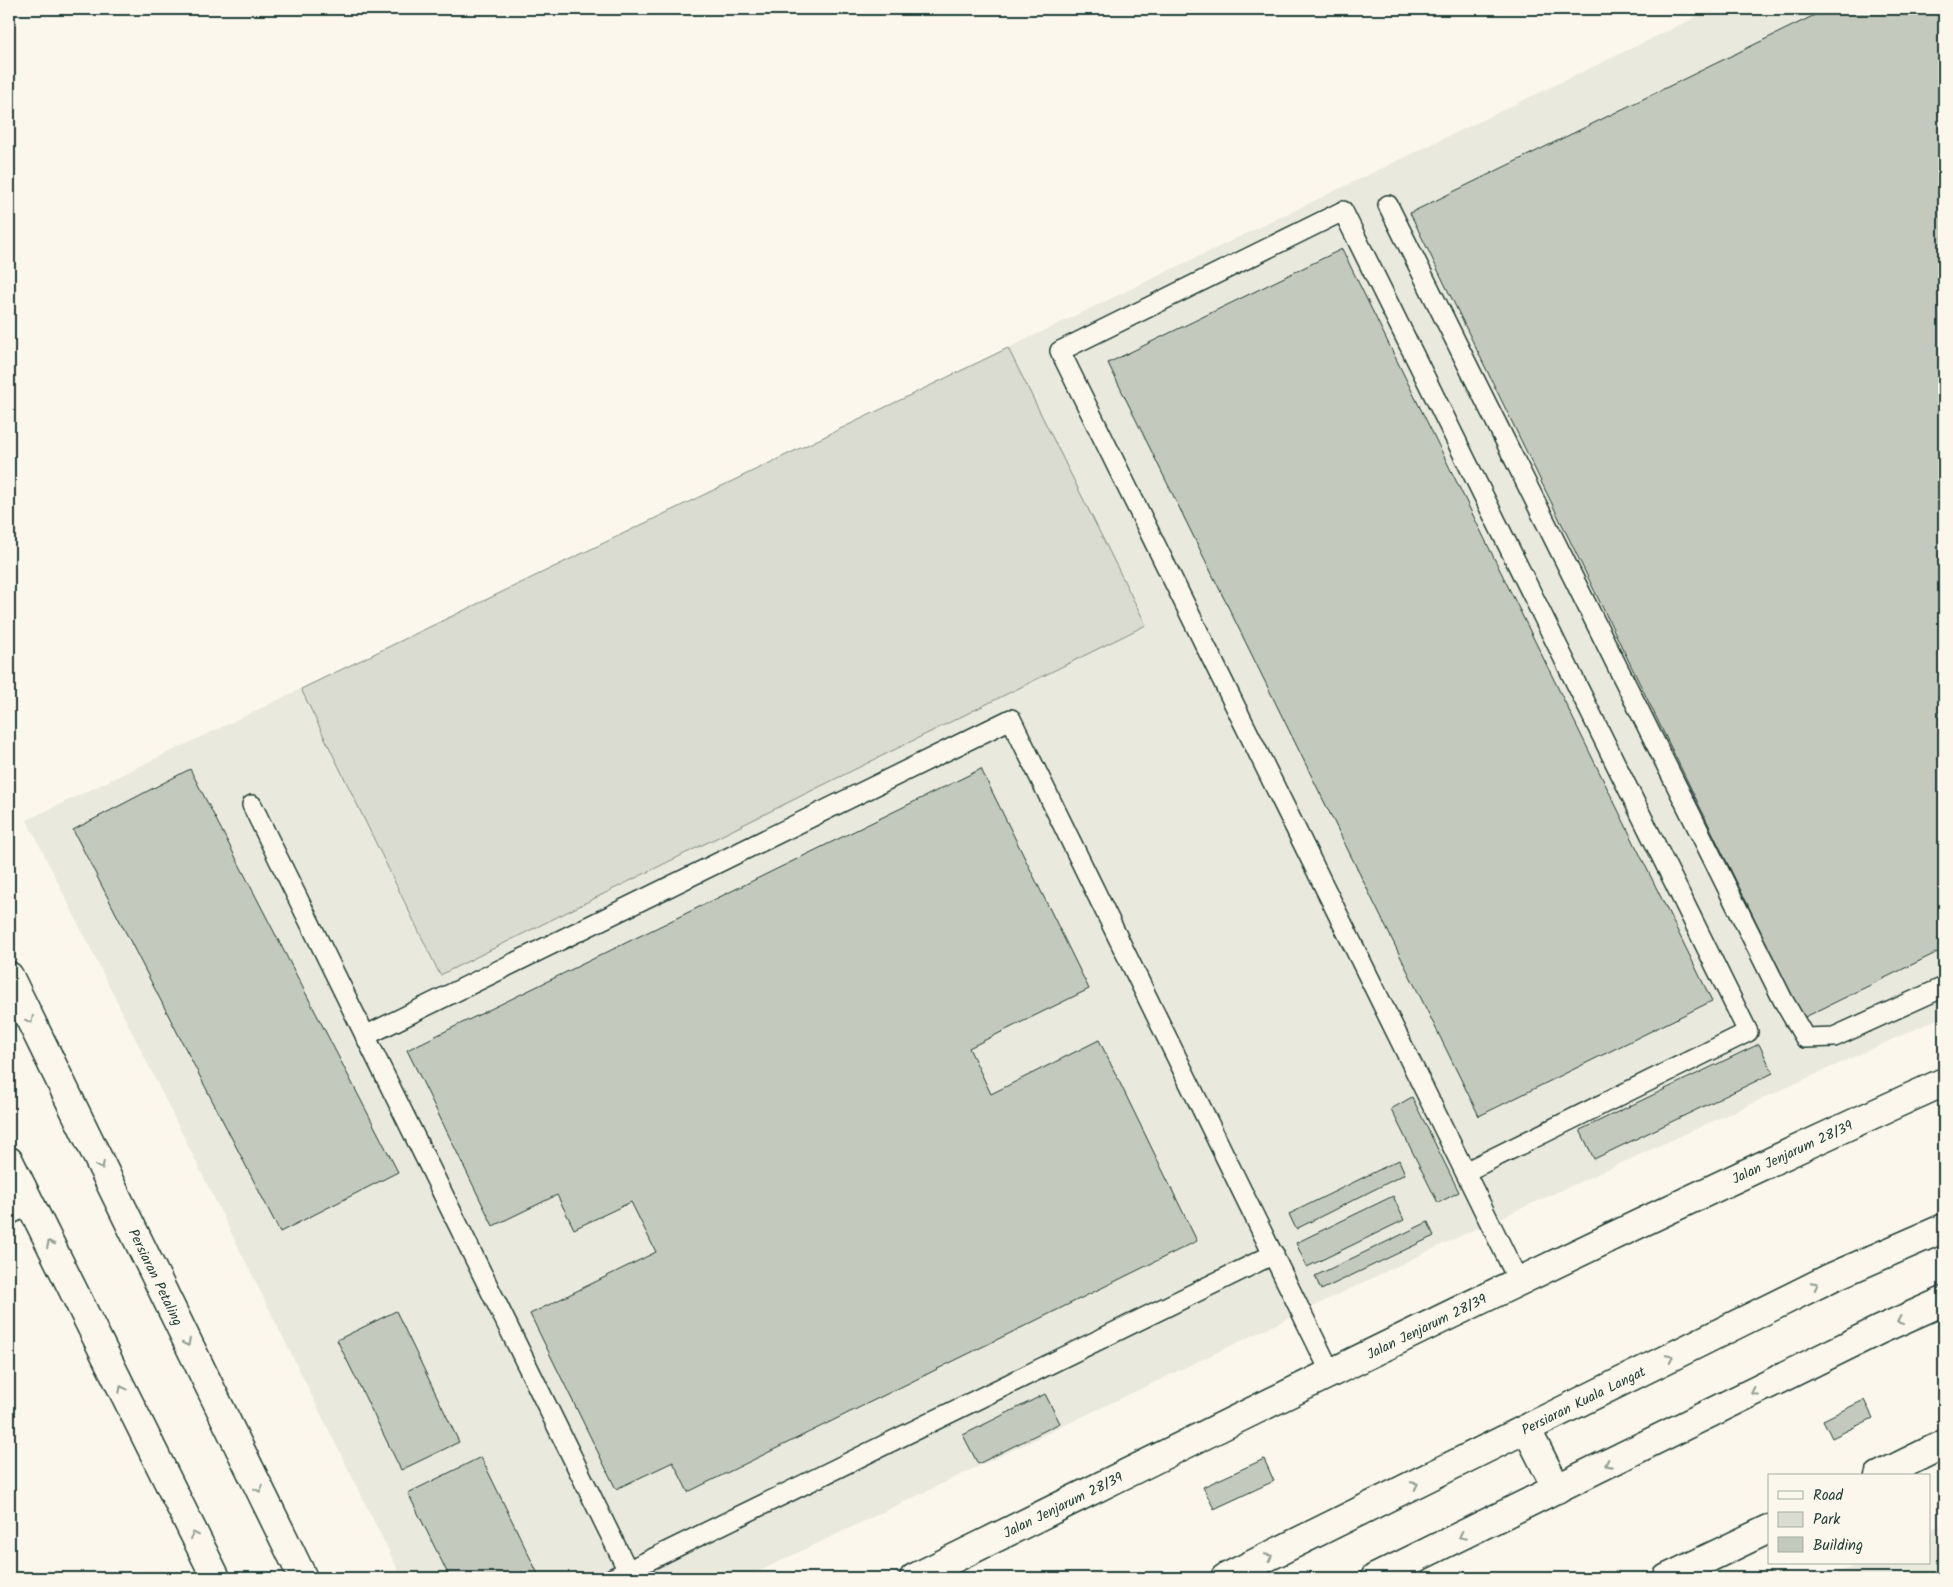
<svg xmlns="http://www.w3.org/2000/svg" width="1953" height="1587" viewBox="0 0 1953 1587" font-family="Kalam,sans-serif">
<style>
.built{fill:#eae9de}
.green{fill:#dbdcd1;stroke:#7d8c82}
.building{fill:#c4c9be;stroke:#1f3d34}
.lines{fill:none;stroke-linecap:round;stroke-linejoin:round}
.service-casing{stroke:#1f3d34;stroke-width:22}
.minor-casing{stroke:#1f3d34;stroke-width:31}
.primary-casing{stroke:#1f3d34;stroke-width:31}
.service{stroke:#fbf7ec;stroke-width:19}
.minor{stroke:#fbf7ec;stroke-width:28}
.primary{stroke:#fbf7ec;stroke-width:28}
.oneway{stroke:#8d9a90}
.labels{text-anchor:middle;stroke-width:5;stroke-linejoin:round;paint-order:stroke}
.street-label{font-size:14px;fill:#1f3d34;stroke:#fbf7ec}
</style>
<rect width="100%" height="100%" fill="#fbf7ec"/>
<filter id="ink" filterUnits="userSpaceOnUse"><feTurbulence type="fractalNoise" baseFrequency=".02" numOctaves="2"/><feDisplacementMap in="SourceGraphic" scale="10" xChannelSelector="R" yChannelSelector="G"/><feConvolveMatrix kernelMatrix="1 2 1 2 8 2 1 2 1" color-interpolation-filters="sRGB"/></filter>
<g filter="url(#ink)">
<path class="built" d="M1713,9H1944V1016L1452,1240L745,1578H402L27,820L301,689L439,975L1146,625L1008,348Z
M1944,1523V1578H1828L1860,1563H1929V1530Z"/>
<path class="green" d="M1008,348L1146,625L440,975L301,689Z"/>
<path class="building" d="M1827,9H1944V949L1803,1018L1410,213Z
M1342,249L1712,1001L1479,1116L1108,363Z
M190,769L398,1172L280,1232L73,830Z
M981,769L1089,989L969,1048L991,1094L1099,1040L1197,1241L688,1492L673,1462L616,1489L530,1314L656,1252L631,1202L574,1229L557,1195L493,1226L407,1050Z
M1759,1044L1773,1073L1594,1159L1580,1130Z
M1412,1097L1459,1192L1438,1203L1391,1109Z
M1399,1160L1405,1174L1296,1229L1289,1214Z
M1393,1196L1404,1220L1307,1267L1296,1243Z
M1428,1222L1434,1236L1321,1290L1315,1276Z
M396,1311L459,1442L401,1470L337,1340Z
M1045,1394L1060,1423L978,1464L963,1435Z
M1864,1400L1873,1418L1832,1438L1823,1420Z
M481,1457L540,1578H450L408,1493Z
M1264,1459L1274,1481L1214,1509L1203,1487Z"/>
<g class="lines">
<g class="service-casing">
<path id="service" d="M1388,205L1783,1000L1805,1038L1834,1037L1944,987
M252,805L628,1571
M365,1036L1011,719L1331,1373
M1465,1172L1748,1032L1343,211L1060,351L1465,1172L1519,1282
M9,1215L30,1205
M613,1578L1274,1254"/>
</g>
<g class="minor-casing">
<g id="minor">
<path d="M1879,1476L1944,1444"/>
<path id="s1" d="M914,1578C1256,1410 1597,1239 1944,1082"/>
<path d="M1667,1578L1769,1529"/>
</g>
</g>
<g class="primary-casing">
<g id="primary">
<path id="s2" d="M9,976L303,1578"/>
<path d="M9,1161L216,1578"/>
<path d="M1527,1430L1557,1489"/>
<path id="s3" d="M1225,1578L1832,1277L1944,1228"/>
<path d="M1375,1578L1879,1330L1944,1301"/>
</g>
</g>
<use href="#service" class="service"/>
<use href="#minor" class="minor"/>
<use href="#primary" class="primary"/>
</g>
<defs><path id="oneway-chevron" d="M-2-3.5L2.5 0L-2 3.5" fill="none" stroke-width="1.6" stroke-linecap="round" stroke-linejoin="round" transform="scale(1.25)"/></defs>
<g class="oneway">
<use href="#oneway-chevron" transform="translate(30 1020) rotate(64)"/>
<use href="#oneway-chevron" transform="translate(101 1166) rotate(64)"/>
<use href="#oneway-chevron" transform="translate(50 1244) rotate(-116)"/>
<use href="#oneway-chevron" transform="translate(1815 1285) rotate(-27)"/>
<use href="#oneway-chevron" transform="translate(1900 1321) rotate(155)"/>
<use href="#oneway-chevron" transform="translate(187 1343) rotate(64)"/>
<use href="#oneway-chevron" transform="translate(1670 1358) rotate(-27)"/>
<use href="#oneway-chevron" transform="translate(122 1389) rotate(-116)"/>
<use href="#oneway-chevron" transform="translate(1754 1392) rotate(154)"/>
<use href="#oneway-chevron" transform="translate(1608 1464) rotate(154)"/>
<use href="#oneway-chevron" transform="translate(1415 1485) rotate(-26)"/>
<use href="#oneway-chevron" transform="translate(259 1489) rotate(64)"/>
<use href="#oneway-chevron" transform="translate(194 1535) rotate(-116)"/>
<use href="#oneway-chevron" transform="translate(1462 1536) rotate(154)"/>
<use href="#oneway-chevron" transform="translate(1269 1557) rotate(-26)"/>
</g>
</g>
<g class="labels">
<g class="street-label">
<text dy="5" stroke="none"><textPath href="#s1" startOffset="976">Jalan Jenjarum 28/39</textPath></text>
<text dy="5" stroke="none"><textPath href="#s2" startOffset="335">Persiaran Petaling</textPath></text>
<text dy="5" stroke="none"><textPath href="#s1" startOffset="571">Jalan Jenjarum 28/39</textPath></text>
<text dy="5" stroke="none"><textPath href="#s3" startOffset="400">Persiaran Kuala Langat</textPath></text>
<text dy="5" stroke="none"><textPath href="#s1" startOffset="166">Jalan Jenjarum 28/39</textPath></text>
</g>
</g>
<rect width="1953" height="1587" fill="none" stroke="#fbf7ec" stroke-width="30"/>
<rect x="15" y="15" width="1923" height="1557" fill="none" stroke="#1f3d34" stroke-width="2" filter="url(#ink)"/>
<rect x="1768" y="1474" width="162" height="90" fill="#fbf7ec" stroke="#a3ada2"/>
<rect x="1778" y="1491" width="25" height="8" fill="#fbf7ec" stroke="#a3ada2"/>
<text x="1813" y="1500" font-size="15" fill="#1f3d34">Road</text>
<rect x="1778" y="1512" width="25" height="15" fill="#dbdcd1" stroke="#a3ada2"/>
<text x="1813" y="1524" font-size="15" fill="#1f3d34">Park</text>
<rect x="1778" y="1537" width="25" height="15" fill="#c4c9be" stroke="#a3ada2"/>
<text x="1813" y="1550" font-size="15" fill="#1f3d34">Building</text>
</svg>
